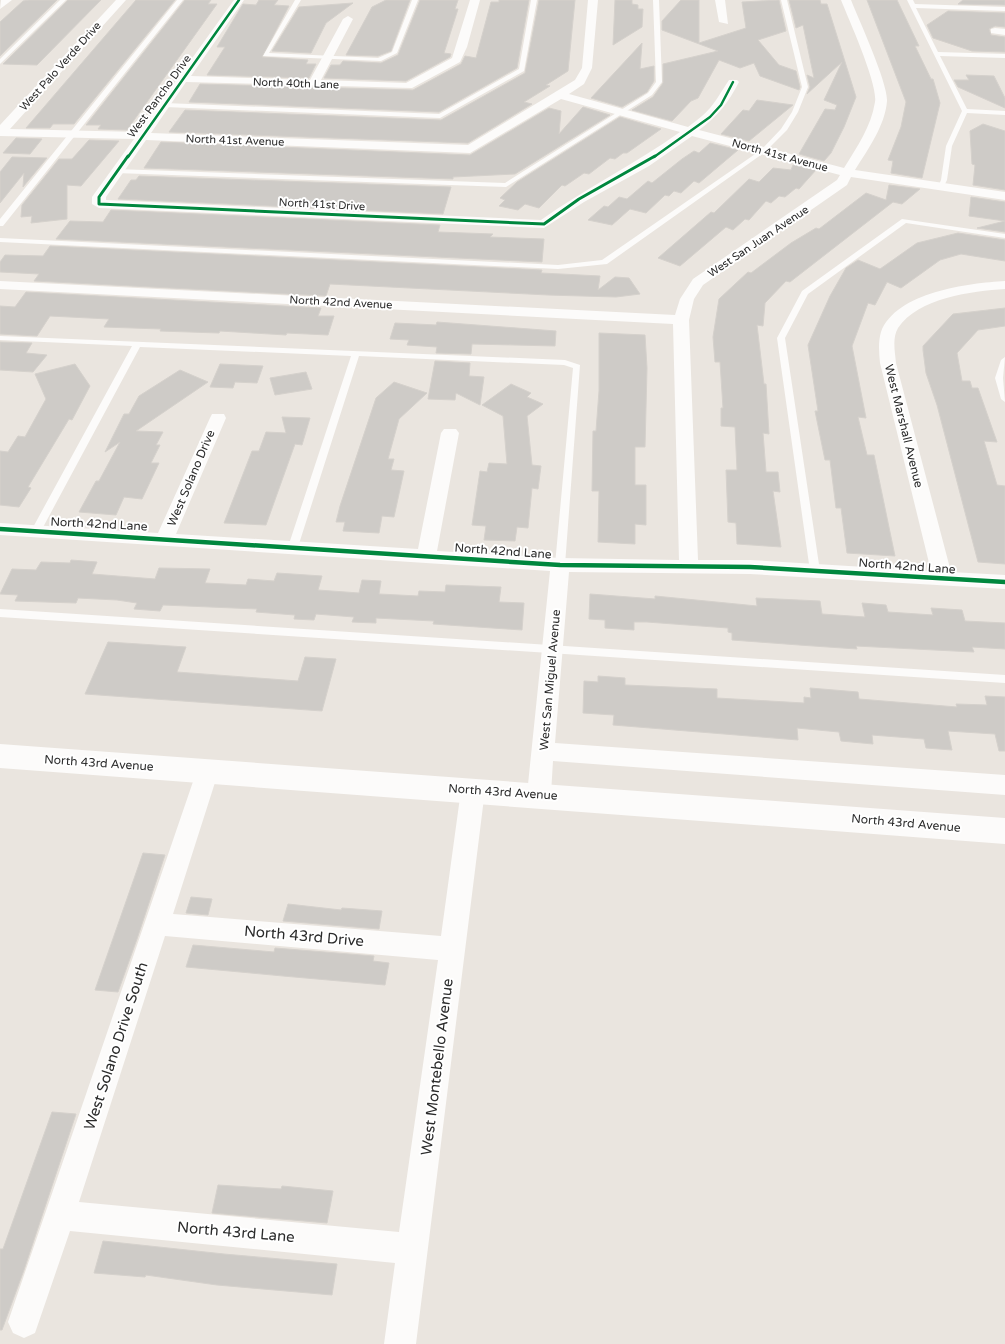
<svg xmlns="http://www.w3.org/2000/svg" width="1005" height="1344" viewBox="0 0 1005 1344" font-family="'Varela Round',sans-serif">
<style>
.building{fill:#cecbc7;stroke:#d5d1cc}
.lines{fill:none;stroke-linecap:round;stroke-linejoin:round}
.service{fill:#fcfbfa;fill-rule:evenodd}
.minor{fill:#fcfbfa;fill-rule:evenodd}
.secondary{fill:#fcfbfa;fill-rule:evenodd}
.cycleway-far2-casing{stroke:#fff;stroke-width:4.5}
.cycleway-far1-casing{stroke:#fff;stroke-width:5}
.cycleway-casing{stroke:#fff;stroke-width:7}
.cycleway-far2{stroke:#00873e;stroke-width:2.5}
.cycleway-far1{stroke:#00873e;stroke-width:3}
.cycleway{stroke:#00873e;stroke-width:4.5}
.labels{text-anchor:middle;stroke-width:4;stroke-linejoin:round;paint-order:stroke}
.far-street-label{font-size:11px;fill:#2b2b2b;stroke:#fff}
.street-label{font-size:12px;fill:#2b2b2b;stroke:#fff}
.near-street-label{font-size:15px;fill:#2b2b2b;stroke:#fff}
</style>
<rect width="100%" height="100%" fill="#eae5df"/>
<path class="building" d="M29,0H57L0,56V22L23,1Z
M68,0H101L37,65L3,64Z
M136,0H175L74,124H53L50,128H26Z
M185,0H211L208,4H217L127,130L98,129L101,125H86Z
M259,0H278L274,5L289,6L262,57L308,60L306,64H316L309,78L207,75L225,47H217L243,4L256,5Z
M386,0H410L391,51L378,56L346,55L372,7Z
M420,0H458L455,9H458L444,53L451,54L450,57L406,81L324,78L331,65H340L343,61L381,63L398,55Z
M499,0H529L517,68L439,112L189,102L200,84L413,90L461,64L465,56L476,58L491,2H499Z
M539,0H575L568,71L546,85L550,86L524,102L532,104L468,143L169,132L185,110L441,120L525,73Z
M615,0H632V4L638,5V9H643L642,27L613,45Z
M681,0H699V43L746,28L742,2L779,0L786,31L758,40L779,65L796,71L800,87L799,90L760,76L754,63L740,68L719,60L698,98L691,101L672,121L632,110L653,97L663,83V64L718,51L662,30V21Z
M789,0H820L821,4H827L856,97L844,127L831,153L824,161L799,154L825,109L835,110L837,105L824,100L842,62L807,94L810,87L807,75L814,78L803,25L796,28Z
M867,0H897L919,46H915L931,79H933L940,103L922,178L891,173L893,161L888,160L901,127L906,102Z
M963,0H1005V5L958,4Z
M353,3L326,23L311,53L272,51L299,7Z
M948,11L1005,13V27L995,26L989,29L991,35L1005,37V52L972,51L933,38L927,25Z
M642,43L640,69L654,66V81L647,92L622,107L591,98Z
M966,75L994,76L1005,98V108L958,87L954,80H969Z
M757,100L793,105L749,141L721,134L743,110L749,111Z
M583,107L610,115L515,174L453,177V179L144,168L161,142L470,155L549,108L561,111L559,134Z
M620,117L661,129L627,153H623L615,159L610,158L589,174L584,173L565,186L562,185L539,208L525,204L518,210L499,206L505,200L500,198L517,182Z
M983,124L1005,131V190L973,185L975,165L972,164L970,131Z
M16,138L42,139L30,154L3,153Z
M89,140L119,141L81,186L67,185V219L31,223L32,216L21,217L22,205L59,159H72Z
M710,143L738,150L699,183L694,181L681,193L674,191L669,196L665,195L646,213L630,209L612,225L588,220L604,206L608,207L619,197L627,199L648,181L652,183L682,159L694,151L699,153Z
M12,157L47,158L23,187L24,173L0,203V172Z
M793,165L816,170L799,189L796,188L785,197L779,196L771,203L766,201L749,220L745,219L733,230L726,227L680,266L658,258L711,212L714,213L749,179L759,182L773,168L791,170Z
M139,176L451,187L443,214L118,199L131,180H136Z
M889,185L920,189L902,204L893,202L790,282L786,281L765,303L763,326L757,325L764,384H766L769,434L763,433L766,472H778L780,492L773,491L781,547L737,544L736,523L728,522L726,470H737L735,427L721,426V408H723L720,362H715L713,337L719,299L748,272L751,273L791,243L816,228L819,229L866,193L886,200Z
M971,197L1005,202V221L969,216Z
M111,210L440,225L438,232L493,234L490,237L544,239L542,262L56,239L70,221L103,222Z
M1005,221V232L977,228Z
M958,233L1005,240V261L961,254L940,260L901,288L887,282L875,305L868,303L852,346L866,418L858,417L867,455H874L895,556L847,553L841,508H836L830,460H825L815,411H818L808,345L830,296L846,268L858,260L880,269L917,243Z
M50,246L542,270L541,273L600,276L598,290L615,277L629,278L640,294L616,297L548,295L330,284L326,296L34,281L39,274L0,272V262L5,255L43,256Z
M26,292L321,308L318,316H334L328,335L287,333L286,335L220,331L219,333L160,331L161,329L104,327L109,319L50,316L37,336L0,334V306L15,307Z
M1005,308V326L978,330L957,353L962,381H970L972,388H978L997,442L984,441L997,485L1005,486V564L978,562L937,405L926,373L923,350V346L953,314Z
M437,322L556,331L555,346L472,344L471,354L436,353L437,347L407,345L409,340L390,339L395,323L436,325Z
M599,333L645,335L647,368L645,447H635V485H646V525L635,524V544L598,542L599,491H592L593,431H596L599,391Z
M0,342L32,343L26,353L47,355L33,372L0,370Z
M435,361L470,363L469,376L484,377L480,405L456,393L455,400L428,399Z
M75,364L90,386L72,420L69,419L28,487L31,488L19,507L0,505V451L8,452L18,436L25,437L46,399L35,374Z
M220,364L263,366L257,383L235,382L233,388L210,387Z
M180,370L208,382L136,431L163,432L156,445H160L151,463H159L142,499L124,497L116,515L79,512L96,481H99L120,442L105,452L124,414H129L139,396Z
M306,372L312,389L275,395L270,378Z
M394,382L427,393L399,419L388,459H394L391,470L404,471L394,517L382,516L379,533L343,531L345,522H336L340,506L376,398Z
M511,384L531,393L527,397L543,404L527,416L532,465L541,466L538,489L532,488L528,528L517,527L515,541L484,540L486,526L472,525L480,471L487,472L489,463L507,464L503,416L482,405Z
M282,417L310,418L302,445L295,444L266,525L224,523L252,451H259L266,432L286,433Z
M71,560L97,562L92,574L155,579L159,568L210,569L205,583L246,585L248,579L274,581L277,573L322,576L318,590L359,593L362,580L381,581L379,594L418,596L419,591L445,592L446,585L501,587L499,602L524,603L522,630L433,624L434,621L376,618V623L352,622L354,617L316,614L314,620L294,619L295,615L256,612L257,609L163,605L160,611L134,609L137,603L117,600L78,598L76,603L15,601L18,595L0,594L12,569L36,570L41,562L70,563Z
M590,594L655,599V596L757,606L756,598L820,601L822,614L865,617L862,603L886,605L888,612L933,615L931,608L962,610L965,621L1005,623V649L972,647L974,652L856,646L857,649L799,645L732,640V633L728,632V628L647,622H634V630L605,628V620L589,619Z
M108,642L186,647L177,672L298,681L305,657L336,659L322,711L85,694Z
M598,676L625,678V685L717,689V698L804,703V697L811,698L810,688L858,692L859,699L957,707L956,704L987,705L985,696L1005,697V751H999L995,734L948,731L952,750L926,748L924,739L872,735L873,744L841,741L839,732L797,728L798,740L613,725L614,715L583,713L584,681L598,682Z
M143,853L165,855L137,939L118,992L95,990Z
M191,897L212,899L208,915L186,913Z
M288,904L341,910L342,908L382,911L379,929L283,921Z
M193,945L274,952L275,948L374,956L373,961L389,963L385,985L283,976L186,967Z
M52,1112L76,1114L24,1270L2,1330H0V1249H3Z
M218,1185L281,1189L282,1186L333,1191L327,1223L212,1213Z
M103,1241L224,1254L337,1264L332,1295L217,1285L146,1275L145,1277L94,1273Z"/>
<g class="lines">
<path class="service" d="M60,0H66L0,64V59Z
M177,0H183L3,226H0V219Z
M295,0H301L269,53L378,58L392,52L412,0H418L397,53L381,61L263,56Z
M531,0H537L524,71L440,118L165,107L162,105L165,103L439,114L519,69Z
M653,0H659L662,82L652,95L506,187L116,173L113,171L116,169L505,183L648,93L656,82Z
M781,0H787L808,87L798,112L787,130L765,152L607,264L558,269L0,242V238L558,265L602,260L761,150L781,129L792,112L802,87Z
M907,0H913L915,4L1005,7V11L916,8L938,52L1005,54V58L940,56L967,109L1005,111V115L967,113L952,146L947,180L943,188L941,189L938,187L941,180L946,146L962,111Z
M902,219L1005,234V238L906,223L808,294L785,338L820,571L815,575L810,571L777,338L802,291Z
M0,336L565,360L580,365L565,565L560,569L555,565L573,368L564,365L359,356L298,547L293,550L288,547L351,356L140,347L41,531L36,534L31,531L132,346L0,340Z
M1005,357L1003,378L1005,402L1001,399L995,378L1001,360Z
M0,609L1005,675V683L0,617Z"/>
<path class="minor" d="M12,0L0,9L1,0Z
M116,0H126L10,129L139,132L234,0H244L191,76L310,80L343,19L348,16L353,19L321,80L406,83L452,58L470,0H480L467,47L460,62L412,88L186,82L151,133L468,145L575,80L582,68L588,0H598L592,68L584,84L569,94L688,127C713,109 713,104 729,80H737L739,82C728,103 718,116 699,130L844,168C857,147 871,127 875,102C878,84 849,20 841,0H851C859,20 888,83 887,101C885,126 868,149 855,170L1005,192V200L851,177L847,185L703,285L694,299L689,320L698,560H750L931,571L880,363C879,353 878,342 881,332C896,292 969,283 1005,281V289C972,291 918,298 898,328C892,338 895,352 896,363L951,572L1005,575V589L750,574L569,572L555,743L1005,775V795L553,761L551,794L547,801L539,804L531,801L527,794L550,571L0,535V523L158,533L210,418L212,414H224L226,418L176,534L418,549L441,433L444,429H456L459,433L437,551L560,558L679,560L673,324L0,289V281L675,315L680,299L693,279L837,180L840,175L692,136L649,166L584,202L544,228L99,208L92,204V197L134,139L0,136V125ZM561,99L680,132C635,164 586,188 541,220L106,200V197L146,140L470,153Z
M715,0H725L728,24L719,22Z
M995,28L1005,29V35L991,33V29Z
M208,761L216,763L219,770L173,914L441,936L461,790L465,783L473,780L481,783L485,790L416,1344H384L395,1263L70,1231L35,1333L24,1338L13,1333L8,1322L197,770L200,763ZM165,936L438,960L399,1232L79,1202Z"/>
<path class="secondary" d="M0,744L1005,818V844L0,768Z"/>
<g class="cycleway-far2-casing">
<path id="cycleway-far2" d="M128,157L239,0
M654,157L710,117L721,105L733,82"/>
</g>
<g class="cycleway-far1-casing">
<path id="cycleway-far1" d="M128,156L99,197V204L544,224L579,199L655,156"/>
</g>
<g class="cycleway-casing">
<path id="cycleway" d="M0,529L560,565L750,567L1005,582"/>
</g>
<use href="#cycleway-far2" class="cycleway-far2"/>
<use href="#cycleway-far1" class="cycleway-far1"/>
<use href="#cycleway" class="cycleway"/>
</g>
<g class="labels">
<g class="far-street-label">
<text transform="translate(60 66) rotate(-48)" y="4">West Palo Verde Drive</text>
<text transform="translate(296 83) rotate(2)" y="4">North 40th Lane</text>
<text transform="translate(159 96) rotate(-54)" y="4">West Rancho Drive</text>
<text transform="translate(235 140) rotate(2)" y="4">North 41st Avenue</text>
<text transform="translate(780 155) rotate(15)" y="4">North 41st Avenue</text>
<text transform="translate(322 204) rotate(3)" y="4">North 41st Drive</text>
<text transform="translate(758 241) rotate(-34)" y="4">West San Juan Avenue</text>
<text transform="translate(341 302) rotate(3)" y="4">North 42nd Avenue</text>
</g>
<g class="street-label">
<text transform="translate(904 426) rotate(76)" y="4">West Marshall Avenue</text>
<text transform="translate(191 478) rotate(-67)" y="4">West Solano Drive</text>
<text transform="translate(99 524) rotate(3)" y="4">North 42nd Lane</text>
<text transform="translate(503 551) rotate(4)" y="4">North 42nd Lane</text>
<text transform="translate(907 566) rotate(4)" y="4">North 42nd Lane</text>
<text transform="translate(550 680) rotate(-85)" y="4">West San Miguel Avenue</text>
<text transform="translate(99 763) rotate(4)" y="4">North 43rd Avenue</text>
<text transform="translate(503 792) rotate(4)" y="4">North 43rd Avenue</text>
<text transform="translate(906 823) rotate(5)" y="4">North 43rd Avenue</text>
</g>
<g class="near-street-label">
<text transform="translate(304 936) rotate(5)" y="5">North 43rd Drive</text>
<text transform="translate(116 1046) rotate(-72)" y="5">West Solano Drive South</text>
<text transform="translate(437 1067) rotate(-83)" y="5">West Montebello Avenue</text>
<text transform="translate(236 1232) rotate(5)" y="5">North 43rd Lane</text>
</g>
</g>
</svg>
